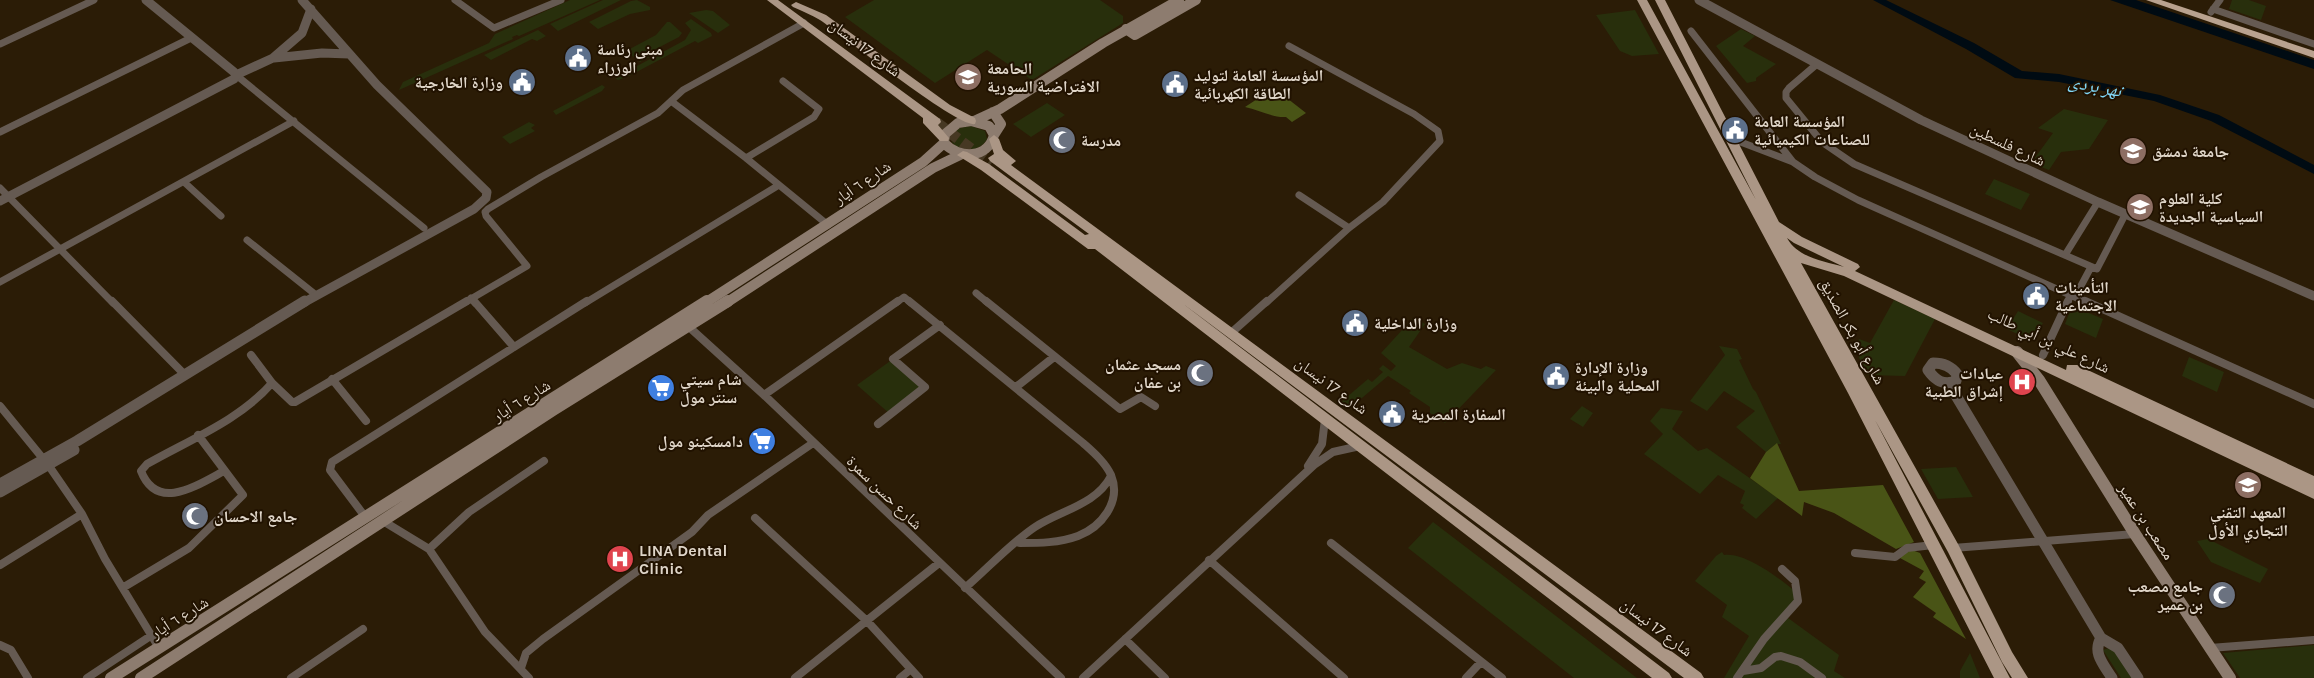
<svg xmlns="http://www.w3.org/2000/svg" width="2314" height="678" viewBox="0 0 2314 678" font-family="Karla,'Noto Naskh Arabic',sans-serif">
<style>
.green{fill:#282f0c}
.forest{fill:#495416}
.water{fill:#000b13}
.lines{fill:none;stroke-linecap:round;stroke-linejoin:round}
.river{fill:#000b13;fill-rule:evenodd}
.primary-tunnel{stroke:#463823;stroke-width:11;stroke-dasharray:11 5.5;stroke-linecap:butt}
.minor-far1{stroke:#655a52;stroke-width:7}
.minor{stroke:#655a52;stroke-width:8}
.tertiary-far1{stroke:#655a52;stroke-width:9}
.tertiary{stroke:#655a52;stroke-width:11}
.secondary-far1{stroke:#8d7c6f;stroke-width:10}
.secondary{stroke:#8d7c6f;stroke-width:12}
.primary{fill:#ab9685;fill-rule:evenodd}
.trunk{fill:#b9a28f;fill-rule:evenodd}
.labels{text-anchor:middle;stroke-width:4;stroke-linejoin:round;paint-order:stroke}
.street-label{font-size:16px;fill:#dfd5c8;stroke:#211200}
.poi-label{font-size:16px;font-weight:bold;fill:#dfd5c8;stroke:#211200;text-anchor:start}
.water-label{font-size:18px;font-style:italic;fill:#81d6f5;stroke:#211200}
</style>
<rect width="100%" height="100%" fill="#2b1c06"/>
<path class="green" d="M570,0H600L519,36L517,35L512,37L513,39L399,90L403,82L489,43L495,34Z
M603,0H621L558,31L550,24Z
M637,0L650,7V10L630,14L598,29L589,22L631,1Z
M874,0H1100L1123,16V23L1032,80L987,50L935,83L845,17Z
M2232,0H2249L2266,6L2261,20L2229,9Z
M706,10L713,11L730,25L718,33L689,13Z
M1635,10L1659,54L1632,56L1620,51L1596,15Z
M691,19L711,33L712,36L698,43L695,41L629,76L618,80L615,78L685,40L691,30L685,23Z
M667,22H670L682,33L679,37L650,52L653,55L640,62L626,51L656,35Z
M1741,29L1755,36L1743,46L1776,64L1756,78V81L1747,83L1716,46Z
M538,30L546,36L537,41L532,39L491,60L484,55Z
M602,85L605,87L602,91L556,115L553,111Z
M1047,103L1065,115L1031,137L1013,124Z
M2064,109L2108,120L2089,149L2061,152L2049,170L2031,163L2053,133L2038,128Z
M529,122L535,125L531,128L535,131L510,144L502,137Z
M971,126L985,131L987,139C980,152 960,154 952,142V134L960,128Z
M1994,179L2030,194L2021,210L1985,194Z
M1894,300L1935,319L1905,376L1867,375L1854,347L1859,339L1870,343Z
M2072,306L2103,319L2096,338L2065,324Z
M2018,311L2043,323L2032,341L2007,329Z
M1414,317L1425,324L1409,347L1447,369L1462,363L1481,369L1486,366L1496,370L1445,423L1430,413V407L1409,393L1411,391L1388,376L1350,408L1341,402L1368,379L1372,382L1383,372L1379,369L1383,365L1391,371L1396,366L1381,353Z
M1719,346L1737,349L1742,359L1739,360L1753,389L1756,392L1781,444H1776L1766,452L1736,427L1755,411L1724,391L1707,411L1690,401L1725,355Z
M2189,357L2224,372L2217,392L2182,376Z
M893,359L925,387L890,414L857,385Z
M1582,406L1593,413L1583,427L1570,419Z
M1661,408L1683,411L1672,429L1698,451L1707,448L1778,498L1756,519L1742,508L1744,505L1740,503L1745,491L1718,475L1700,494L1644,454L1663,434L1650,421Z
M1956,467L1973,497L1938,499L1921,469Z
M1433,522L1637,678H1574L1408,548Z
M2208,539L2268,569L2260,583L2211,562L2197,541Z
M1722,552L1724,555C1745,552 1779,578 1795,591L1794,600L1734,678H1724L1749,636L1722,617L1727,605L1695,581L1716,556Z
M1788,618L1839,655L1834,671L1845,678H1740L1766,641Z
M2314,645V678H2240L2223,653Z
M2112,647L2134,678H2121L2103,650Z
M1970,653L1980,678H1960V671Z"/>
<path class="forest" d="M1274,88L1306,113L1292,122L1286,117C1273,118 1259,110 1245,107Z
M1777,443L1799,491L1883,485L1914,542L1896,549L1834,513L1804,502L1802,516L1750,478L1766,452Z
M1912,550L1920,553L1966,639L1933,617L1936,613L1913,597L1926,582L1919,578L1924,571L1900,558L1902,554Z"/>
<path class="water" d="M2110,0H2136L2314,60V69Z"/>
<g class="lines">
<path class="river" d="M1873,0H1886L1974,43L2022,71L2059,74L2160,95L2219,115L2314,165V174L2211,121L2154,101L2059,82L2015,78L1966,49Z"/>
<path class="primary-tunnel" d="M936,122L991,164"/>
<path class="minor-far1" d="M455,0L494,28L561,0
M2213,9L2314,44
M2211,12L2220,0
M1691,31L1793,162L1815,177L1858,200L2088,303
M0,44L94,0
M1289,46L1414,114L1438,131L1440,141L1383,202L1349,228
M1817,64L1789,88L1786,92V98L1822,142L1854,164L2097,269L2126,213
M236,75L424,228
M671,101L746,158L828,225
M0,132L191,38
M1730,138L1793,162
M746,158L814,117L819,109L783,81
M184,182L221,216
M0,188L113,303
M247,240L316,295
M2065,255L2098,202
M0,282L294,121
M976,293L988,303
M2075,297L2091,267
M471,298L475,303
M464,303L527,266L486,216L485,212L488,209L541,177L658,113L683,90L804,23
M585,303L779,185
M896,303L904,297L911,303
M1266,303L1349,228L1299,195
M2067,303L2071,295"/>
<path class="minor" d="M112,301L185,375
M474,301L514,347
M909,301L1083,443C1093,452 1105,462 1111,475C1122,502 1101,527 1078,536C1059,543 1039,543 1020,543
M986,301L1120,409L1141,397L1155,406
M2085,301L2314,404
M689,327L764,395L1061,678
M1231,333L1267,301
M251,355L272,383L292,402H295L467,301
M2043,355L2068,301
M332,379L366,421
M1016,387L1054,357
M764,395L898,301
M0,406L49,466L82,514L105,559L159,648
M878,424L925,387L893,359L940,325
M1308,466L1322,444L1325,419
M224,471C196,486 157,512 141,471L147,464C189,440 240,420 272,383
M366,518L330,470L332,462L587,301
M755,518L868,622L919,678
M383,521L429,549L485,632L529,678
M1331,543L1502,678
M1953,548L2135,534
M429,549L469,512L544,461
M1855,553L1895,557L1907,548L1933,545
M1209,560L1344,678
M0,565L82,514
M124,587L189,548L243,495L198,435
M965,588C987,569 1011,543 1035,527C1061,510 1096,505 1111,476
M1125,639L1165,678
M0,645L11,650L28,678
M2210,648L2314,640
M521,668L526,653L543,639L692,532L708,515L813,443
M1743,671L1761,668L1775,657L1781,656L1800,662L1822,678
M87,678L152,635
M291,678L363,629
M795,678L939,563
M900,678L911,669
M1083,678L1314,465L1333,452L1360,446
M1466,678L1481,662
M1737,678L1764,639L1798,601L1795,581L1782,569"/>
<path class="tertiary-far1" d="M302,0L377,85L487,192L486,198L474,209L303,303
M1699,0L1921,120L2098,202L2314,296
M274,58L322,53L349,54
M236,75L273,58L302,33L311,9
M0,201L234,79L236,75L234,72L146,0"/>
<path class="tertiary" d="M1933,363C1943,363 1951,366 1957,374L1956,381C1943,386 1935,380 1928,370Z
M1949,384L2101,638L2118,648L2138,678
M0,484L77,441L305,301
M0,492L74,450
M2101,638C2092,653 2104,665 2112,678"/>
<path class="secondary-far1" d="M1126,29L1135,35L1196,0
M993,112L1001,124L994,135
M971,121L989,126L994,135C988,159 959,159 944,143L945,134L958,123Z
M974,121L1000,109L1103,43L1179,0
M705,303L923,162L944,143
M726,303L933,168L960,155"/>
<path class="secondary" d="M2017,352L2039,380L2135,534L2230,678
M111,678L707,301
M141,678L553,410L728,301"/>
<path class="primary" d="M767,0H778L940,119L941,122L938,125L949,138L948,141H940L923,123V118Z
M1637,0H1647L1756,200L1655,0H1665L1779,222L1802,237L1858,264L1860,267L1855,271L2066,370L2067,365H2077L2314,476V499L1844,276L1801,263L1958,544L2012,652L2028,678H2012L2002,662L1948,552L1875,420L2010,678H1994L1848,393ZM1787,238L1794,243L1844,267C1824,261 1798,258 1787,238Z
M796,2L826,15L950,105L975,118L976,121L975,124C958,128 842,35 820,20C812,15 802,11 793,7L791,5Z
M994,135L999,139L1003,150L1016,161L1011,165L1701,673L1704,678H1684L1182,303L1669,673L1672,678H1652L1095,249H1088L981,170L957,155L963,151L967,152L989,164L1085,235L1089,234L990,161L988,158L994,154L989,139Z"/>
<path class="trunk" d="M2146,0H2161L2314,51V58Z"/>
</g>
<defs>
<g id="civic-disc" transform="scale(1.4375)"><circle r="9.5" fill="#5c6f8a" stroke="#211200"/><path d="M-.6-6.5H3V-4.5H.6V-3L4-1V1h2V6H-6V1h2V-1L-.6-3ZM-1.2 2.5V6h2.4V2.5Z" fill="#fff"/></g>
<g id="university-disc" transform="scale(1.4375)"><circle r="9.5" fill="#8d6e63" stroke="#211200"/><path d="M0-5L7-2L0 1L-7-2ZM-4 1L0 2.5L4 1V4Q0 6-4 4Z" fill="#fff"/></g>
<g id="mosque-disc" transform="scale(1.4375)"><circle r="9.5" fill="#6b7280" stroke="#211200"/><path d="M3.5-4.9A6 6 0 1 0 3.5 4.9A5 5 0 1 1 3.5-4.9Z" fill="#fff"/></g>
<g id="hospital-disc" transform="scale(1.4375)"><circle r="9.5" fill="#e0444e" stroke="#211200"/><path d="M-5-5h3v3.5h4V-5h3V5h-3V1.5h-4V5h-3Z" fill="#fff"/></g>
<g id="supermarket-disc" transform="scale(1.4375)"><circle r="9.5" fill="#3f7fe0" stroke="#211200"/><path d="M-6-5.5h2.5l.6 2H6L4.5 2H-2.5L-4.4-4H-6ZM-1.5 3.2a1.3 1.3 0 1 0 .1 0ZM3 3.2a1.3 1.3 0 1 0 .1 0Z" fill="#fff"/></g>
</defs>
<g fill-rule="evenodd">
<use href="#civic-disc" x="578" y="58"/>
<use href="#university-disc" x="968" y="77"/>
<use href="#civic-disc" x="522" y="82"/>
<use href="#civic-disc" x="1175" y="84"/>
<use href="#civic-disc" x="1735" y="130"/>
<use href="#mosque-disc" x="1062" y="140"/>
<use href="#university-disc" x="2133" y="151"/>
<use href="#university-disc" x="2140" y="207"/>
<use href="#civic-disc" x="2036" y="296"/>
<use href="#civic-disc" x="1355" y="323"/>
<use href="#mosque-disc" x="1200" y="373"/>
<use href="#civic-disc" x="1556" y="376"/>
<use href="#hospital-disc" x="2022" y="382"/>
<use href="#supermarket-disc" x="661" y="388"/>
<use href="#civic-disc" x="1392" y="414"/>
<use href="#supermarket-disc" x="762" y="441"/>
<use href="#university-disc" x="2248" y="485"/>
<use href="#mosque-disc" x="195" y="516"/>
<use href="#hospital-disc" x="620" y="559"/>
<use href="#mosque-disc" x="2222" y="595"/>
</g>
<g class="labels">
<g class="street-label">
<text transform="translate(865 47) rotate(37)" y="6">شارع 17 نيسان</text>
<text transform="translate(2008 144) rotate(25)" y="6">شارع فلسطين</text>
<text transform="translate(862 182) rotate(-34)" y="6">شارع ٦ أيار</text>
<text transform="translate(1853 331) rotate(61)" y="6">شارع أبو بكر الصدّيق</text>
<text transform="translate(2049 340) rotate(25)" y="6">شارع علي بن أبي طالب</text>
<text transform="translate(1332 385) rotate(36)" y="6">شارع 17 نيسان</text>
<text transform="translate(521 400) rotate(-32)" y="6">شارع ٦ أيار</text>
<text transform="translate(885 492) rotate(44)" y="6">شارع حسن سمرة</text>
<text transform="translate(2147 521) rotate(57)" y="6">مصعب بن عمير</text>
<text transform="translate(179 617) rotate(-32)" y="6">شارع ٦ أيار</text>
<text transform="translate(1657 627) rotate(37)" y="6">شارع 17 نيسان</text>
</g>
<g class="poi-label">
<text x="597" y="55">مبنى رئاسة<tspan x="597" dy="18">الوزراء</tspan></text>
<text x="987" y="74">الحامعة<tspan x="987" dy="18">الافتراضية السورية</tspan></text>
<text x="1194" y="81">المؤسسة العامة لتوليد<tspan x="1194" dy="18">الطاقة الكهربائية</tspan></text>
<text x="503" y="88" text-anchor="end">وزارة الخارجية</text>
<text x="1754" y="127">المؤسسة العامة<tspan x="1754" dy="18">للصناعات الكيميائية</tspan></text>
<text x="1081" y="146">مدرسة</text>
<text x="2152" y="157">جامعة دمشق</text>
<text x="2159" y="204">كلية العلوم<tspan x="2159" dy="18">السياسية الجديدة</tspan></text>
<text x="2055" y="293">التأمينات<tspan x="2055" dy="18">الاجتماعية</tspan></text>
<text x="1374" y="329">وزارة الداخلية</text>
<text x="1181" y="370" text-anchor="end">مسجد عثمان<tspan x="1181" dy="18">بن عفان</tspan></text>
<text x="1575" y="373">وزارة الإدارة<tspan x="1575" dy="18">المحلية والبيئة</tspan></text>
<text x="2003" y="379" text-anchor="end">عيادات<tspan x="2003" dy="18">إشراق الطبية</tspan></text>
<text x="680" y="385">شام سيتي<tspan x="680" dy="18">سنتر مول</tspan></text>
<text x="1411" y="420">السفارة المصرية</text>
<text x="743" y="447" text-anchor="end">دامسكينو مول</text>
<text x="2248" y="518" text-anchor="middle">المعهد التقني<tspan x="2248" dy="18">التجاري الأول</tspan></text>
<text x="214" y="522">جامع الاحسان</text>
<text x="639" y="556">LINA Dental<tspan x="639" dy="18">Clinic</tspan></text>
<text x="2203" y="592" text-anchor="end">جامع مصعب<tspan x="2203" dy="18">بن عمير</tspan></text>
</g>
<g class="water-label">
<text transform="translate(2095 86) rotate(11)" y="6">نهر بردى</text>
</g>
</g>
</svg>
